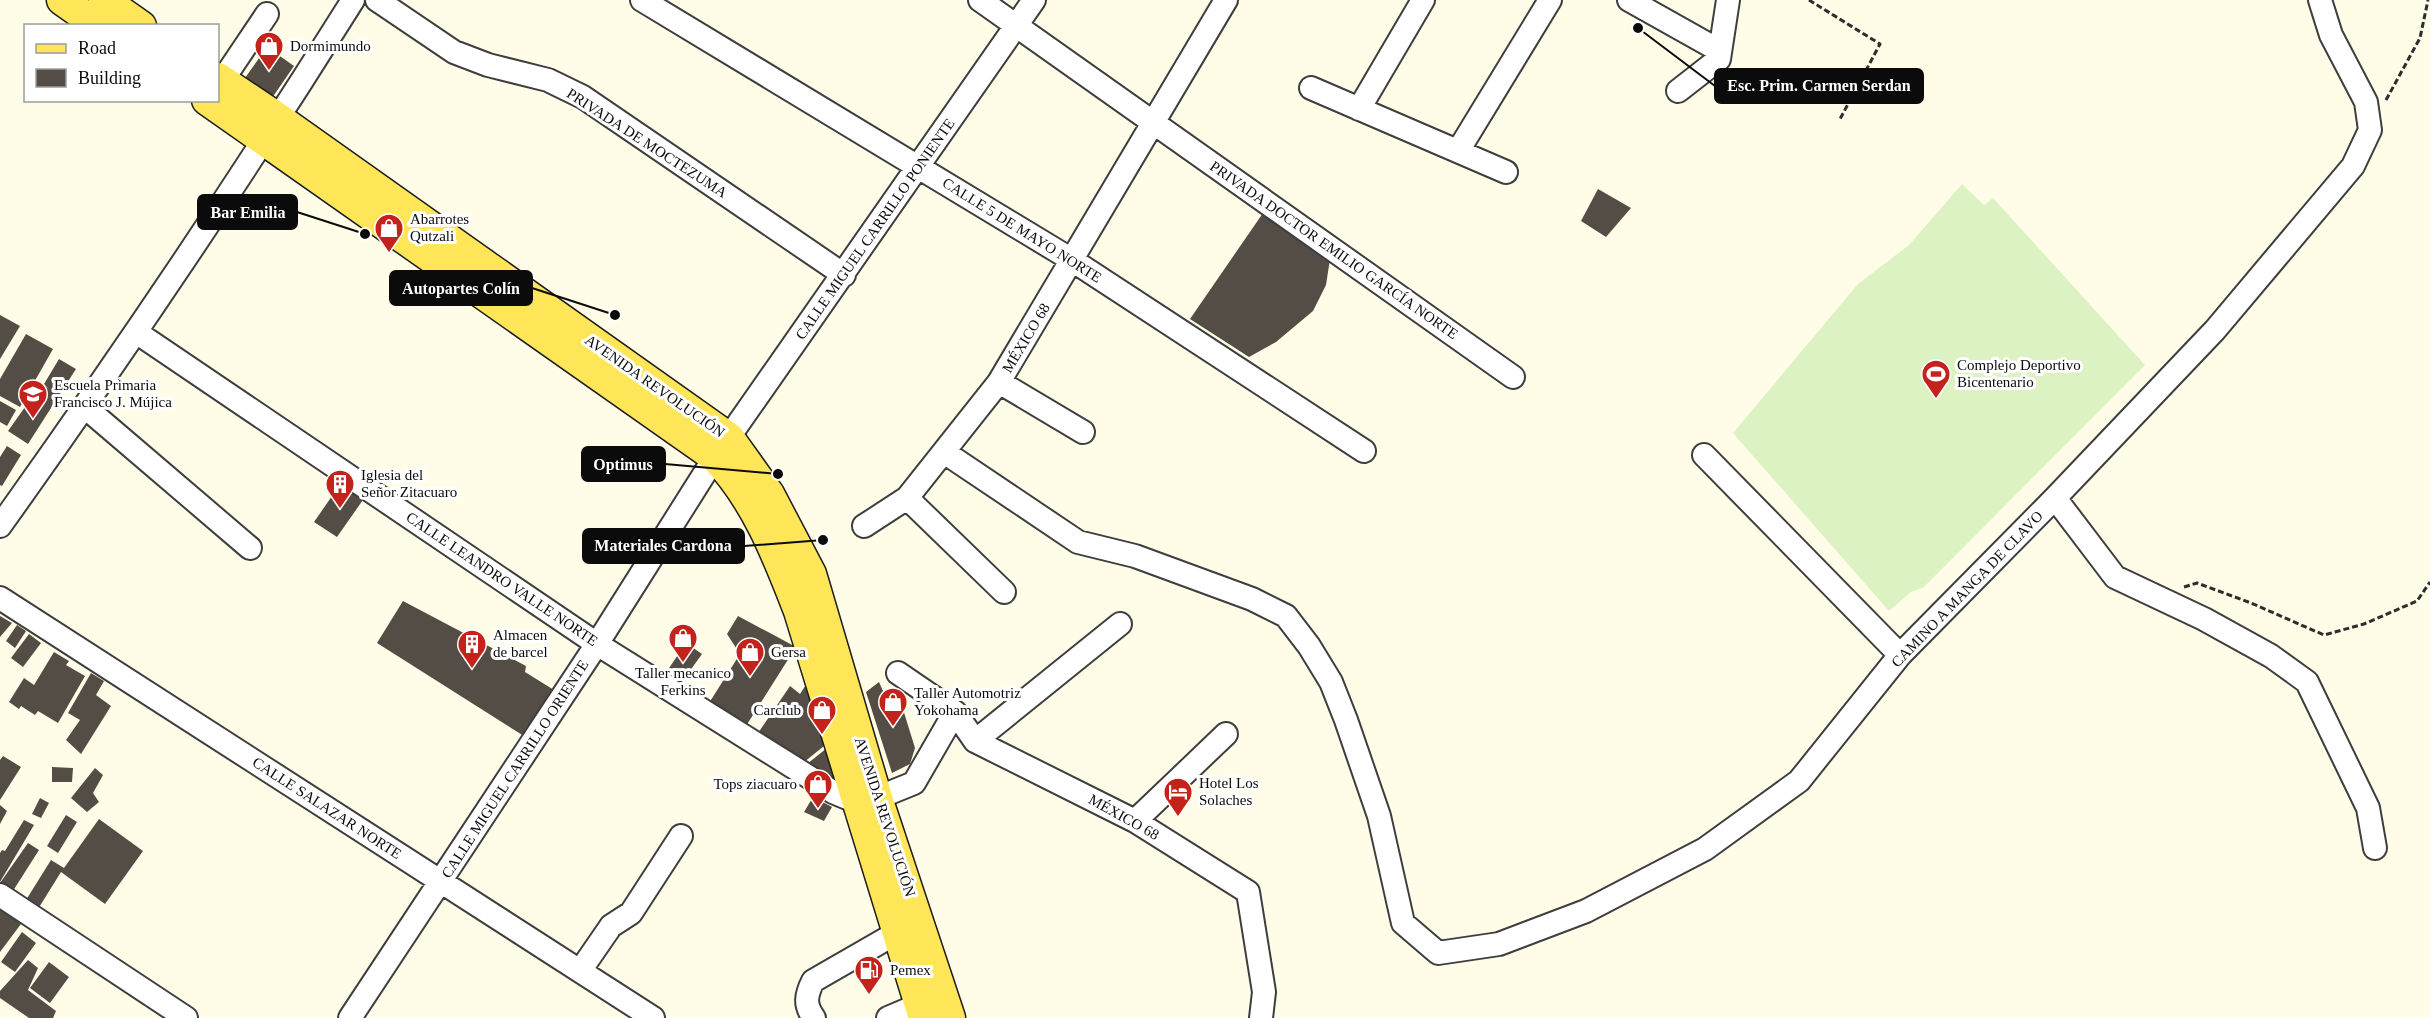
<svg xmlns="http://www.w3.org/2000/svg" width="2430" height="1018" viewBox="0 0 2430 1018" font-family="'Times New Roman',serif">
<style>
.pitch{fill:#ddf2c3}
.building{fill:#544d46}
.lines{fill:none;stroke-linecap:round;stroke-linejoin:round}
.minor-casing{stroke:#3e3e3e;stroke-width:26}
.major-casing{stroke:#1c1c1c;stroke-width:33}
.path{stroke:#2d2d2d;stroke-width:3;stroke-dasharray:6 3;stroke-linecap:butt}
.minor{stroke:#fff;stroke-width:22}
.major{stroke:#ffe658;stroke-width:30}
.labels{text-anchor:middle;stroke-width:6;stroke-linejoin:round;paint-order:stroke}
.poi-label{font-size:15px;fill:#0b0b0b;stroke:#fff;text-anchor:start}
.street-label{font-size:15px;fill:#0b0b0b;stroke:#fff}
.leader{fill:none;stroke:#0b0b0b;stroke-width:2}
.callout-dot{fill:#0b0b0b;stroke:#fff;stroke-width:2}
.callout{fill:#0b0b0b;stroke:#0b0b0b;stroke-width:2}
.callout-label{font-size:16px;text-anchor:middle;font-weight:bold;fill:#fff}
</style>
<rect width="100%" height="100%" fill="#fffde8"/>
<path class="pitch" d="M1962,184L1984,205L1993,198L2145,365L1924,587L1911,592L1889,611L1733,433L1858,284L1909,245Z"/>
<path class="building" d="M267,47L294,66L272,98L245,78Z
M1598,189L1631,208L1606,237L1581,221Z
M1263,213L1330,259L1326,285L1313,311L1276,342L1249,357L1190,319Z
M0,315L20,326L0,359Z
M26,334L53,349L20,407L0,396V379Z
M59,359L76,369L28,444L8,431L42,383L50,390L44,384Z
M0,401L16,410L7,426L0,422Z
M7,446L21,455L2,486L0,485V457Z
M341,483L365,497L337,537L314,522Z
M403,601L526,666L525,672L554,690L527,738L377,643Z
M0,616L12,623L0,637Z
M738,616L796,647L746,726L709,703L740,654L727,634Z
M17,625L26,631L15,648L6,641Z
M29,634L41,643L23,667L11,658Z
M686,643L702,654L679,686L665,674Z
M54,652L69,661L66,665L85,676L58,723L38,711L35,715L21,706L19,709L9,702L24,678L34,685Z
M91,673L104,681L96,695L111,706L81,754L66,740L80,720L68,713Z
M809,680L824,746L798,767L754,739L790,686L800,694Z
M879,682L883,691L902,706L915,748L910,764L892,773L866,692Z
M827,748L851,797L802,768Z
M3,756L21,767L0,800V760Z
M52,767L73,768L72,782H52Z
M95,768L103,775L93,793L99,802L87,812L71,798Z
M813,797L832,807L824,821L804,812Z
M40,798L49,803L41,818L32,814Z
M0,805L7,811L0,824Z
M66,815L77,822L58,853L47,846Z
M99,819L143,851L105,904L61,872L38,909L26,900L51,860L64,868Z
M24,820L34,825L0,882V853L2,850L5,851Z
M28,843L39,850L11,894L0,886V883Z
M0,908L21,924L0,952Z
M22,932L36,943L15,972L1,962Z
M28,960L38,968L28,990L56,1011L53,1018H29L0,998V991Z
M49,962L69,977L50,1003L30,988Z"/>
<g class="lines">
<g class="minor-casing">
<path id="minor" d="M377,0L454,52L488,65L548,80L583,97L844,275
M642,0L1072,260L1364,451
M980,0L1513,377
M1629,0L1720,51
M222,81L267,14
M1311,88L1506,172
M1678,91L1719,59L1728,0
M1359,109L1423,0
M1458,151L1550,0
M136,332L597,644L833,792L857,802L877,798L914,783L955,712
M999,382L1083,432
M85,407L250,548
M944,452L1078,542L1135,556L1252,599L1286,616L1309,646L1331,682L1346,720L1379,816L1403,923L1438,953L1499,944L1586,911L1705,849L1799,781L1900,655L2055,498L2215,330L2353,166L2370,130L2366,102L2331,35L2320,0
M1704,455L1900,655
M907,498L1004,592
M2055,498L2115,577L2204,619L2271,656L2307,682L2368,808L2375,848
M0,526C123,354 241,179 353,0
M864,526L907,498L999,382L1226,0
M0,598L653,1018
M898,673L955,712L975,741L1135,821L1248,892L1264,992L1261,1018
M975,741L1120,624
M1135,821L1226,734
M0,895L186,1018
M580,971L611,926L631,913L681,836
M350,1018L597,644L715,457L1034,0
M814,1018C804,1005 806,995 813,981L912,924
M888,1018L933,999"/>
</g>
<g class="major-casing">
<path id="major" d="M62,0L99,26
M104,0L141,26
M218,78L279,119L729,438L769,494L811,574L877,798L950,1018
M207,100L715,457C756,499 778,557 799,611L924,1018"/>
</g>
<path class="path" d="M1809,0L1880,44L1839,121
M2386,100L2420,38L2428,0
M2184,587L2197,583L2251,603L2324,635L2364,624L2417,601L2430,582"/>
<use href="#minor" class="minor"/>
<use href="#major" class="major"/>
</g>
<defs>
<g id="shop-pin" transform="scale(1.5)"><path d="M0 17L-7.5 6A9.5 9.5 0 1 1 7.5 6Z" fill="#c3231b" stroke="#fff"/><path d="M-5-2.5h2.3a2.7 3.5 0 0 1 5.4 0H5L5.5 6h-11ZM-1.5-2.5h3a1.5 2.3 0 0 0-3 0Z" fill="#fff"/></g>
<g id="stadium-pin" transform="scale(1.5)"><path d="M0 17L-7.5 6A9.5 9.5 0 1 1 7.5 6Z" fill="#c3231b" stroke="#fff"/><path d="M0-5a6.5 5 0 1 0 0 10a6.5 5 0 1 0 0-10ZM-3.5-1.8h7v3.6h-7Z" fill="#fff"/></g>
<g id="school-pin" transform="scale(1.5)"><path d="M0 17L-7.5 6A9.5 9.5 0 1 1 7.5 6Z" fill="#c3231b" stroke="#fff"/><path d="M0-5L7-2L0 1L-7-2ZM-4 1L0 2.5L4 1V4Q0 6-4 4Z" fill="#fff"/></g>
<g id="building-pin" transform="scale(1.5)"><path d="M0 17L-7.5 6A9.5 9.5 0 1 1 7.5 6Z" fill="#c3231b" stroke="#fff"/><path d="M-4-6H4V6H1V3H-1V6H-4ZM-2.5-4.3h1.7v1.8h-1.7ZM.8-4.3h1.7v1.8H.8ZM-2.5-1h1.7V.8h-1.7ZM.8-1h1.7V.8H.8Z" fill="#fff"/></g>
<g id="hotel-pin" transform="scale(1.5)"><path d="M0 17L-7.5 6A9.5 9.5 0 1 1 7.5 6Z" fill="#c3231b" stroke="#fff"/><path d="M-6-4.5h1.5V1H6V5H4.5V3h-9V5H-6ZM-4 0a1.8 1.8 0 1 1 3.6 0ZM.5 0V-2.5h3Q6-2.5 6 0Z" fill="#fff"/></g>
<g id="fuel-pin" transform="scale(1.5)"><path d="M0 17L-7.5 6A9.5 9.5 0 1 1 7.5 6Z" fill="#c3231b" stroke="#fff"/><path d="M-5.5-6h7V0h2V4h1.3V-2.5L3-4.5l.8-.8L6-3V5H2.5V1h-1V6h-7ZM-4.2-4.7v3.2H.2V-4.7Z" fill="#fff"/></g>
</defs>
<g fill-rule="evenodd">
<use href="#shop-pin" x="269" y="46"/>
<use href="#shop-pin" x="389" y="228"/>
<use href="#stadium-pin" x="1936" y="374"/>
<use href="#school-pin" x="33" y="394"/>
<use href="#building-pin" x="340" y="484"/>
<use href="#shop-pin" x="683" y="638"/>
<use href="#building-pin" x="472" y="644"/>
<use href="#shop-pin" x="750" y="652"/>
<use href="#shop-pin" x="893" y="702"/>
<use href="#shop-pin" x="822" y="710"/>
<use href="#shop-pin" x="818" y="784"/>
<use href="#hotel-pin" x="1178" y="792"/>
<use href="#fuel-pin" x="869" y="970"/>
</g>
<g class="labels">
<g class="poi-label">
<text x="290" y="51">Dormimundo</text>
<text x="410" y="224">Abarrotes<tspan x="410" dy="17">Qutzali</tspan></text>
<text x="1957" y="370">Complejo Deportivo<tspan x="1957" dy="17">Bicentenario</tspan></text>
<text x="54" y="390">Escuela Primaria<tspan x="54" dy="17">Francisco J. Mújica</tspan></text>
<text x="361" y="480">Iglesia del<tspan x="361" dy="17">Señor Zitacuaro</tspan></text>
<text x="493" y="640">Almacen<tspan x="493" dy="17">de barcel</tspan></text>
<text x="771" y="657">Gersa</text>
<text x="683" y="678" text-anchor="middle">Taller mecanico<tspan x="683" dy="17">Ferkins</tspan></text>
<text x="914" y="698">Taller Automotriz<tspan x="914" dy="17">Yokohama</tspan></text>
<text x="801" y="715" text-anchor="end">Carclub</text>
<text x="1199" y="788">Hotel Los<tspan x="1199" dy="17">Solaches</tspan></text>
<text x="797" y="789" text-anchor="end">Tops ziacuaro</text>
<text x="890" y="975">Pemex</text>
</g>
<g class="street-label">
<text transform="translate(647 143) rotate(33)" y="5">PRIVADA DE MOCTEZUMA</text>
<text transform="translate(875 229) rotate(-55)" y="5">CALLE MIGUEL CARRILLO PONIENTE</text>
<text transform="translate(1022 230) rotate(32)" y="5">CALLE 5 DE MAYO NORTE</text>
<text transform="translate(1334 250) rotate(35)" y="5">PRIVADA DOCTOR EMILIO GARCÍA NORTE</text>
<text transform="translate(1026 338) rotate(-59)" y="5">MÉXICO 68</text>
<text transform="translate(655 386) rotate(35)" y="5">AVENIDA REVOLUCIÓN</text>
<text transform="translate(502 579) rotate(34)" y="5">CALLE LEANDRO VALLE NORTE</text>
<text transform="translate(1967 589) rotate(-46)" y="5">CAMINO A MANGA DE CLAVO</text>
<text transform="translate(515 769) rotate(-57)" y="5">CALLE MIGUEL CARRILLO ORIENTE</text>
<text transform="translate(327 808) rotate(33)" y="5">CALLE SALAZAR NORTE</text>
<text transform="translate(885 817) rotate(72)" y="5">AVENIDA REVOLUCIÓN</text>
<text transform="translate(1124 817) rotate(29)" y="5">MÉXICO 68</text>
</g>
</g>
<path class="leader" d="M1638 28L1715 86M365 234L297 212M615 315L532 288M778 474L665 464M823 540L744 546"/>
<g class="callout-dot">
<circle cx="1638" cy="28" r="6"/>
<circle cx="365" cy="234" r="6"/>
<circle cx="615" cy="315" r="6"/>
<circle cx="778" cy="474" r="6"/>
<circle cx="823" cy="540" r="6"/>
</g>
<g class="callout">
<rect x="1715" y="69" width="208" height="34" rx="6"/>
<rect x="198" y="195" width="99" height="34" rx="6"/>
<rect x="390" y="271" width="142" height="34" rx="6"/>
<rect x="582" y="447" width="83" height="34" rx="6"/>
<rect x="583" y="529" width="161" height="34" rx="6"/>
</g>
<g class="callout-label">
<text x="1819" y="91">Esc. Prim. Carmen Serdan</text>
<text x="248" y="218">Bar Emilia</text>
<text x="461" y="294">Autopartes Colín</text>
<text x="623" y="470">Optimus</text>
<text x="663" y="551">Materiales Cardona</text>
</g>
<rect x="24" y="24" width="195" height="78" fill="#ffffff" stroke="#9d9d9d" stroke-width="1.5"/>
<rect x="36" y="44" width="30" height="9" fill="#ffe658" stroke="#9d9d9d" stroke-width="1.5"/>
<text x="78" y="54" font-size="18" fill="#0b0b0b">Road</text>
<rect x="36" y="69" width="30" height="18" fill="#544d46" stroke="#9d9d9d" stroke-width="1.5"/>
<text x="78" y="84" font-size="18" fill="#0b0b0b">Building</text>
</svg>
